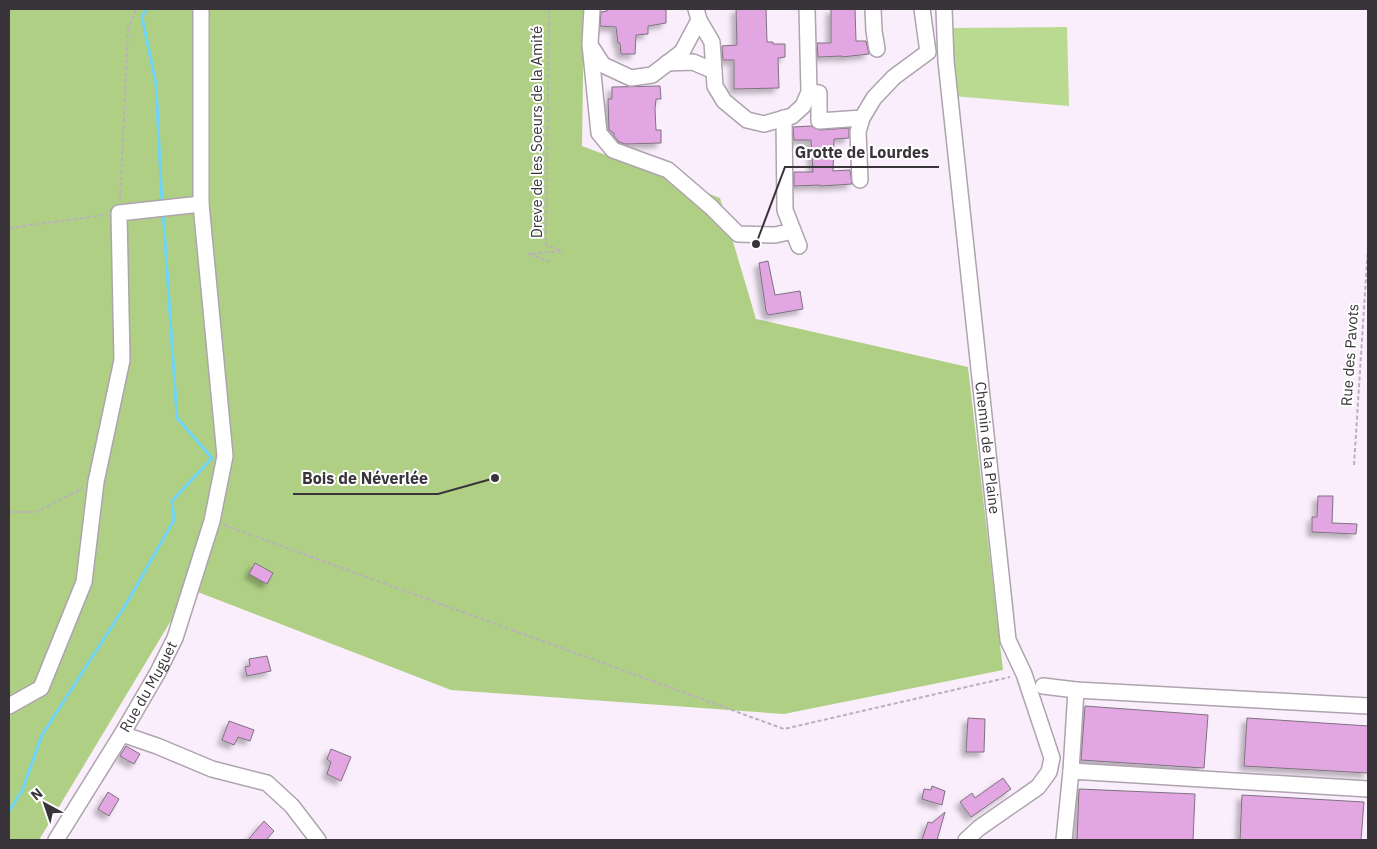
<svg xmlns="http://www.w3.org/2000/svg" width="1377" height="849" viewBox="0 0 1377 849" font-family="'IBM Plex Sans',sans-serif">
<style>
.green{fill:#b9da90}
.forest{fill:#afd084}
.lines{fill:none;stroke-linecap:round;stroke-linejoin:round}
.stream{stroke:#6fd5f8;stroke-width:3}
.building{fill:#e2a6e2;stroke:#7e727e;filter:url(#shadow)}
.minor-casing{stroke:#aea3af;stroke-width:18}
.path{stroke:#b9b0bb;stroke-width:2;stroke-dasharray:4 2.5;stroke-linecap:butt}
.minor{stroke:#fff;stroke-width:15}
.labels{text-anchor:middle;stroke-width:4;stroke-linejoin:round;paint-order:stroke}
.street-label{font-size:15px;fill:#383439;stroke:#fff}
.leader{fill:none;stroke:#383439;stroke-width:2}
.callout-dot{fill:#383439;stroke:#fff;stroke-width:2}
.callout-label{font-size:16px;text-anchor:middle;font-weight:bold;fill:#383439;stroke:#fff;stroke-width:4;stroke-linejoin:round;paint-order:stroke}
</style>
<defs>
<filter id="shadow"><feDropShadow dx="-4.5" dy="4.5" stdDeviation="2.5" flood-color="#0004"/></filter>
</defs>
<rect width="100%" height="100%" fill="#faeefc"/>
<path class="green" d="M1067,27L1069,106L953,96L948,28Z"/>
<path class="forest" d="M9,9H584L582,146L720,198L756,319L968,367L1003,670L784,714L451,690L190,589L39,840H9Z"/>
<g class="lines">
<path class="stream" d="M146,9L142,17L156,84L162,203
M9,811L22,791L42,735L125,606L174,520L172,501L212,458L177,418L163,211"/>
</g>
<path class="building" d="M607,9H666V23L648,26V34L636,35L635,54H621L620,43H618L616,27L600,26L601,12L607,11Z
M736,9H766L767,42H773V44H785V57L778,58L779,88L734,89V60H723L722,46L737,45Z
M831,9H855L856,41H866L869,54L842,57V56L818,57L817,43H831Z
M660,86L661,99H656L655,109L656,130H661V143L625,144L619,142L614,136V133L609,130L608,99H612V87Z
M811,126L820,130L849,128V138L834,139L833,171L850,170L852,184L821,186L820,185L794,186V172H813L811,140H794L793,127Z
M768,261L775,295L800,291L803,309L768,315L766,311L759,263Z
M1318,496H1333L1332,523L1357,524L1356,534L1312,532V517H1317Z
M255,563L273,573L267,584L249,574Z
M267,656L271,671L247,676L245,667L250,666L249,659Z
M1085,706L1208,715L1204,768L1081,760Z
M968,718L985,719L984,752H966Z
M1247,718L1368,726V773L1244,766Z
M229,721L254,730L250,741L238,737L234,745L222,740Z
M126,746L140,754L134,764L120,756Z
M331,749L351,757L341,781L327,774L331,762L327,759Z
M1003,778L1011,789L971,817L960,802L972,793L975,798Z
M932,786L945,791L942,805L922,799L924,789L931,790Z
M1079,789L1195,794L1193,840H1077Z
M108,792L119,799L109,816L98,809Z
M1242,795L1364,802L1361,840H1240Z
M945,812L937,840H922L928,822L932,823Z
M264,821L274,831L266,840H248Z"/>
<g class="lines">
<g class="minor-casing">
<g id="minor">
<path d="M592,9L590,44L599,133L613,150L668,170L711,207L738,234L775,235L793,231"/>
<path d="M696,9L699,20L712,42L715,86L724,101L747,120L764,124L792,116L803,106L809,92L807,9"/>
<path d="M873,9L874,31L877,49"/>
<path id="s1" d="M944,9L946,61L1008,640L1024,674L1052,758L1049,772L1038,787L979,828L966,840"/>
<path d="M592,48L603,65L631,78L652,75L682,52L699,20"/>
<path d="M667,63L693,62L714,71"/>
<path d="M809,92L819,93V121L862,118L874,98L894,77L928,52L922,9"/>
<path d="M784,118L785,210L799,246"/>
<path d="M860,180L858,132L862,118"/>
<path d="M1043,686L1076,690"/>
<path d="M9,706L41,688L84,582L96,482L122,360L119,213L201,204"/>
<path d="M122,734L157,746L212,769L267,783L292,806L318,840"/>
<path d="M1071,771L1076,690L1368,706"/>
<path id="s2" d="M56,840L122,734L158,672L175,638L212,521L225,456L201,204V9"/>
<path d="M1064,840L1071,771L1368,789"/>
</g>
</g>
<path class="path" d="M549,9L546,245L562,251L529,254L550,262
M120,200L128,29L136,9
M9,228L105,215
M1354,465L1368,246
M9,512H36L83,488
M224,525L784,729L1010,677"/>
<use href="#minor" class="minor"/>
</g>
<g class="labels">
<g class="street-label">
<text transform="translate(537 132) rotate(-90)" y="5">Dreve de les Soeurs de la Amité</text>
<text transform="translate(1350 355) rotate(-86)" y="5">Rue des Pavots</text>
<text dy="5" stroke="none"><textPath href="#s1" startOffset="441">Chemin de la Plaine</textPath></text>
<text dy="5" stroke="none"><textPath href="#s2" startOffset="179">Rue du Muguet</textPath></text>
</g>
</g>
<path class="leader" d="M756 244L785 167H939M495 478L438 494H293"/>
<g class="callout-dot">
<circle cx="756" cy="244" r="5"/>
<circle cx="495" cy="478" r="5"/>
</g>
<g class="callout-label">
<text x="862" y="158">Grotte de Lourdes</text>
<text x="365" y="484">Bois de Néverlée</text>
</g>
<rect width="1377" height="849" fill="none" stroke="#383439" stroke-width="20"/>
<g transform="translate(45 804) rotate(320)" stroke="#ffffff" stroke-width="4" paint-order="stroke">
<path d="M0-4L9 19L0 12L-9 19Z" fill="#383439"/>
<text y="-8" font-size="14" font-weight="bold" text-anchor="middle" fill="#383439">N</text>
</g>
</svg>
